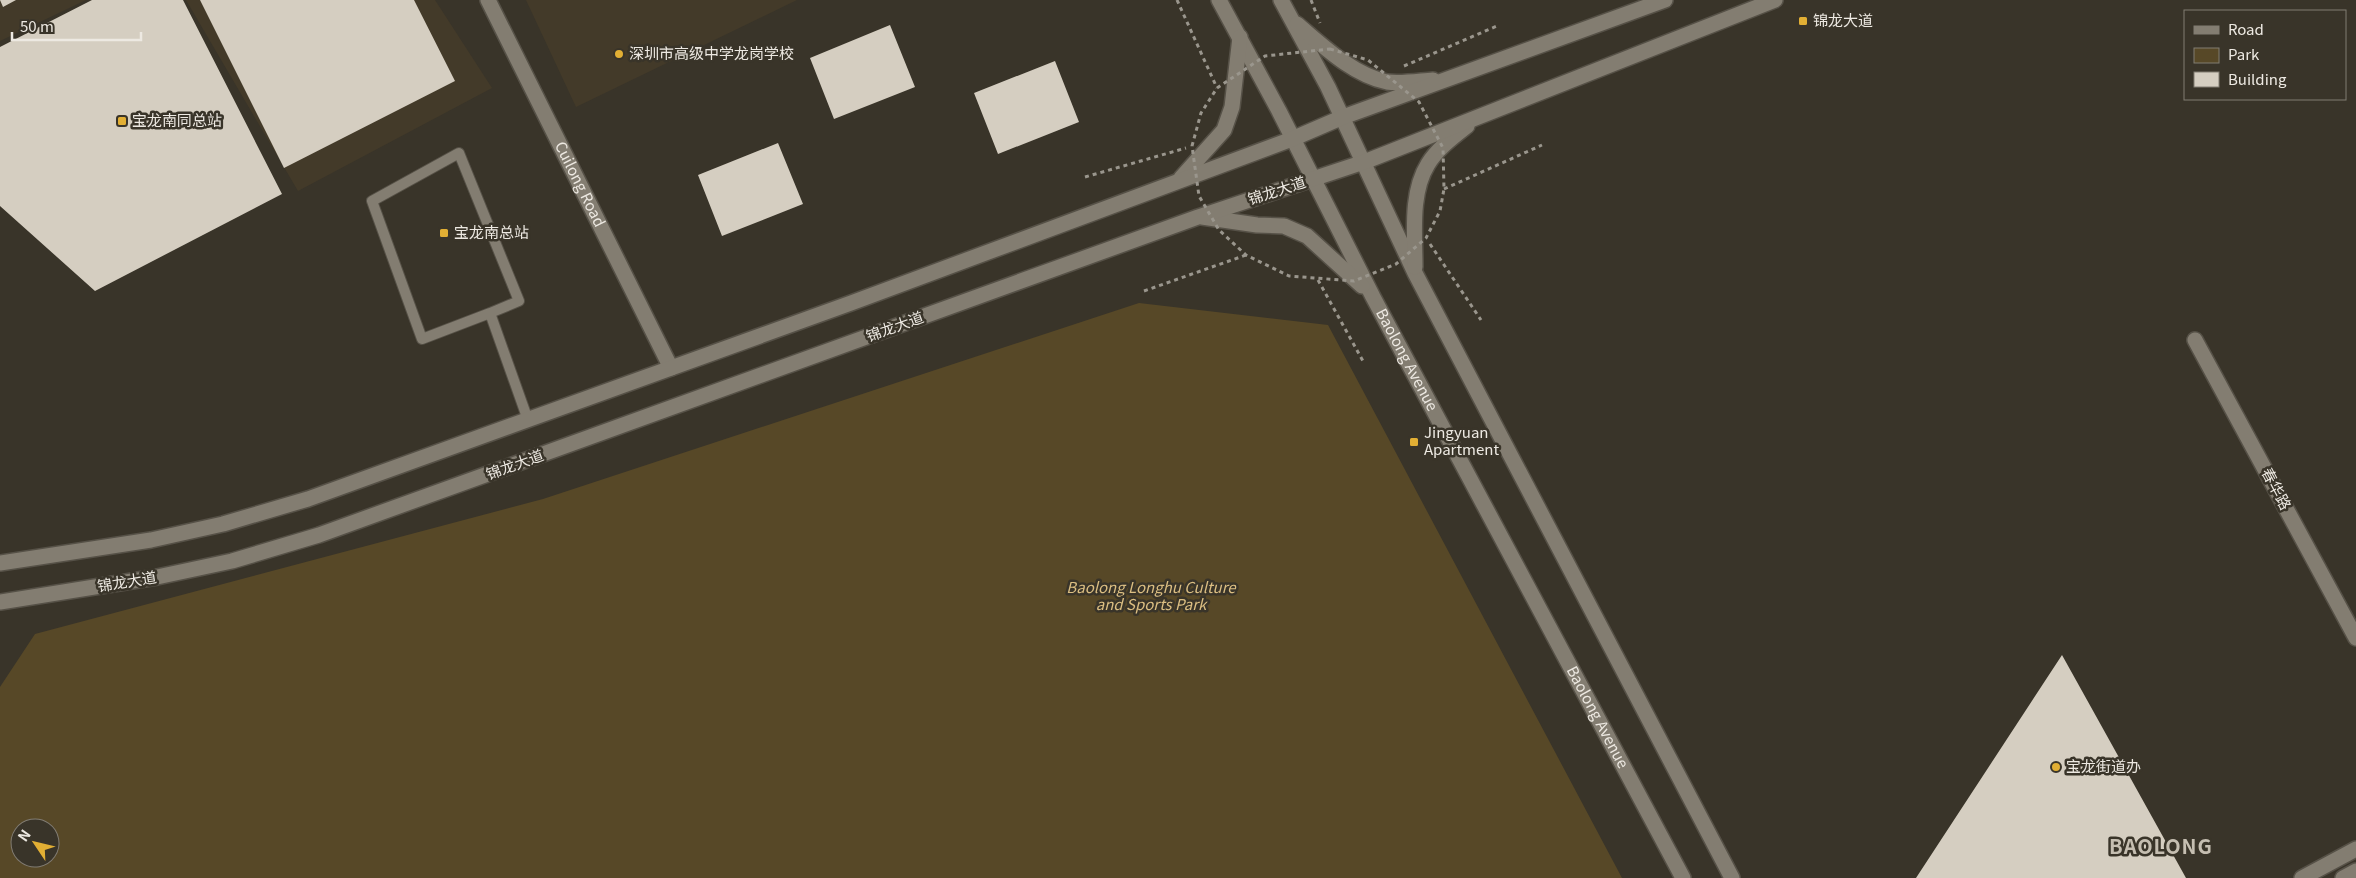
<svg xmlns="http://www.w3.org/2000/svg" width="2356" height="878" viewBox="0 0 2356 878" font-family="Georgia,'Noto Sans SC',serif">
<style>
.built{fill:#433a29}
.green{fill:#574827;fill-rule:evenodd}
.building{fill:#d5cec1}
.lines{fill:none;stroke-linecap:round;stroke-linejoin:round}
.lane-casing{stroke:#565147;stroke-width:12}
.street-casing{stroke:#565147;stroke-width:18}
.secondary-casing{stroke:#565147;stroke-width:18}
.path{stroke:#9a968d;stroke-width:3;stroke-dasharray:4 4;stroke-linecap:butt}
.lane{stroke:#837d71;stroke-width:10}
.street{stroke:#837d71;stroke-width:15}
.secondary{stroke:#837d71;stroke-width:15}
.path-bridge{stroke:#9a968d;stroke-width:3;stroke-dasharray:4 4;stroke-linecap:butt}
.poi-dot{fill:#e2af34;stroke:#393429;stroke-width:2}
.labels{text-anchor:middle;stroke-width:5;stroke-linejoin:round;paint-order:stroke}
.poi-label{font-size:15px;fill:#ede9e2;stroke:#393429;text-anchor:start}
.street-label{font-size:15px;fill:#ede9e2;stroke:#393429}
.park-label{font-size:15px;font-style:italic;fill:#dbbe82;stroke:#393429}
.district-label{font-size:20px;font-weight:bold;letter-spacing:1px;fill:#c5beb1;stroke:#393429}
</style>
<rect width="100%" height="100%" fill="#393429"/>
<path class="built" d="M0,0H86L0,41Z
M186,0H435L492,88L298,191Z
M526,0H797L576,107Z"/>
<path class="green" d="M1139,303L1328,325L1622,878H0V687L35,634L543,499ZM20,828H50V858H20Z"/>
<path class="building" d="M0,0H16L3,7Z
M92,0H183L282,194L95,291L0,206V47Z
M200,0H414L455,81L284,168Z
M890,25L915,87L834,119L810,58Z
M1055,61L1079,122L998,154L974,93Z
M778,143L803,204L722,236L698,175Z
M2062,655L2186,878H1916Z"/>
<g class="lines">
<g class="lane-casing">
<path id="lane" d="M490,313L422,339L372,201L459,153L519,301L490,313L528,420"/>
</g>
<g class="street-casing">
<path id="street" d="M2195,340L2356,638"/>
</g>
<g class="secondary-casing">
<g id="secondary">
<path id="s1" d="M488,0L671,368"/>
<path id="s2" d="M1219,0L1279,111L1373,297L1683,878"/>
<path d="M1281,0L1328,87L1415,273L1732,878"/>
<path d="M1297,24C1323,46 1353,75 1387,82C1401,84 1419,81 1433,80"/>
<path d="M1181,178L1224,130L1232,107L1240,37"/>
<path d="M1202,217L1257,225L1284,226L1307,236L1362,286"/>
<path d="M1415,267C1415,234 1410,193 1428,164C1437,149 1453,137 1467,126"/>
<path d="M0,563L151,540L223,524L308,499L851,303L1292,139L1343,117L1665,0"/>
<path d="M0,602L157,577L232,561L319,535L1198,217L1364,162L1775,0"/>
<path d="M2302,878L2356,849"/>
<path d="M2343,878L2356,871"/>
</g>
</g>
<path class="path" d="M1177,0L1217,88
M1311,0L1320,23
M1404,66L1497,26
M1085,177L1186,148
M1444,189L1542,145
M1430,244L1481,320
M1318,280L1363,361
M1144,291L1246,255"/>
<use href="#lane" class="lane"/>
<use href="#street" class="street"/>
<use href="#secondary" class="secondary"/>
<path class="path-bridge" d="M1330,49L1368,60L1419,102L1443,148L1444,189L1440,211L1426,238L1396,264L1354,281L1289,276L1246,255L1219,230L1199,196L1192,146L1201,113L1217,88L1265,56Z"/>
</g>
<g class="poi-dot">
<rect x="1798" y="16" width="10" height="10" rx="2.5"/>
<circle cx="619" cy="54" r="5"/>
<rect x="117" y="116" width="10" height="10" rx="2.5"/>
<rect x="439" y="228" width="10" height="10" rx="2.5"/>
<rect x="1409" y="437" width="10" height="10" rx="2.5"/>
<circle cx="2056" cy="767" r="5"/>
</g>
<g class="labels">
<g class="poi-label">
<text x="1813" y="26">锦龙大道</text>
<text x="629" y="59">深圳市高级中学龙岗学校</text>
<text x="132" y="126">宝龙南同总站</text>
<text x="454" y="238">宝龙南总站</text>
<text x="1424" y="438">Jingyuan<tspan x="1424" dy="17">Apartment</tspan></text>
<text x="2066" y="772">宝龙街道办</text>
</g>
<g class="street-label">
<text dy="5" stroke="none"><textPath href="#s1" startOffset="206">Cuilong Road</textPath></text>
<text transform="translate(1277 191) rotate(-18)" y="5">锦龙大道</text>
<text transform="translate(895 327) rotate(-20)" y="5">锦龙大道</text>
<text dy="5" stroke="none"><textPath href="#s2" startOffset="406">Baolong Avenue</textPath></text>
<text transform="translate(515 465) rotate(-20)" y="5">锦龙大道</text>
<text transform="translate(2276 489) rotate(62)" y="5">春华路</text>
<text transform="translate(127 582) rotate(-9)" y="5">锦龙大道</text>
<text dy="5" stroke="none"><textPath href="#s2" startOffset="811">Baolong Avenue</textPath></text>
</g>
<g class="park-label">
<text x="1151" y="593">Baolong Longhu Culture<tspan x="1151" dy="17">and Sports Park</tspan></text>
</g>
<g class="district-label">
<text x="2161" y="854">BAOLONG</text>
</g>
</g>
<rect x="2184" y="10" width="162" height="90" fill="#393429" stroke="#817c73"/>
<rect x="2194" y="26" width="25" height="8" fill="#837d71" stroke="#817c73"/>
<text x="2228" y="35" font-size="15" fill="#ede9e2">Road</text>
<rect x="2194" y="48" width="25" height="15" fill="#574827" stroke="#817c73"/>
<text x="2228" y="60" font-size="15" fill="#ede9e2">Park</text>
<rect x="2194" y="72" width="25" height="15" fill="#d5cec1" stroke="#817c73"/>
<text x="2228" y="85" font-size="15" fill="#ede9e2">Building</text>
<g transform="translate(35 843) rotate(305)"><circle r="24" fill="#393429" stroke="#817c73"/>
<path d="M0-4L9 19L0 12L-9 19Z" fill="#e2af34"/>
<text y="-8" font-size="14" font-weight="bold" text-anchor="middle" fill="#ede9e2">N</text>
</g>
<path d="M12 32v8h129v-8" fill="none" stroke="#ede9e2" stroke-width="2.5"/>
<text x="20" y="32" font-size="15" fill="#ede9e2" stroke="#393429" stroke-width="4" paint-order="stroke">50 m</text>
</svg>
